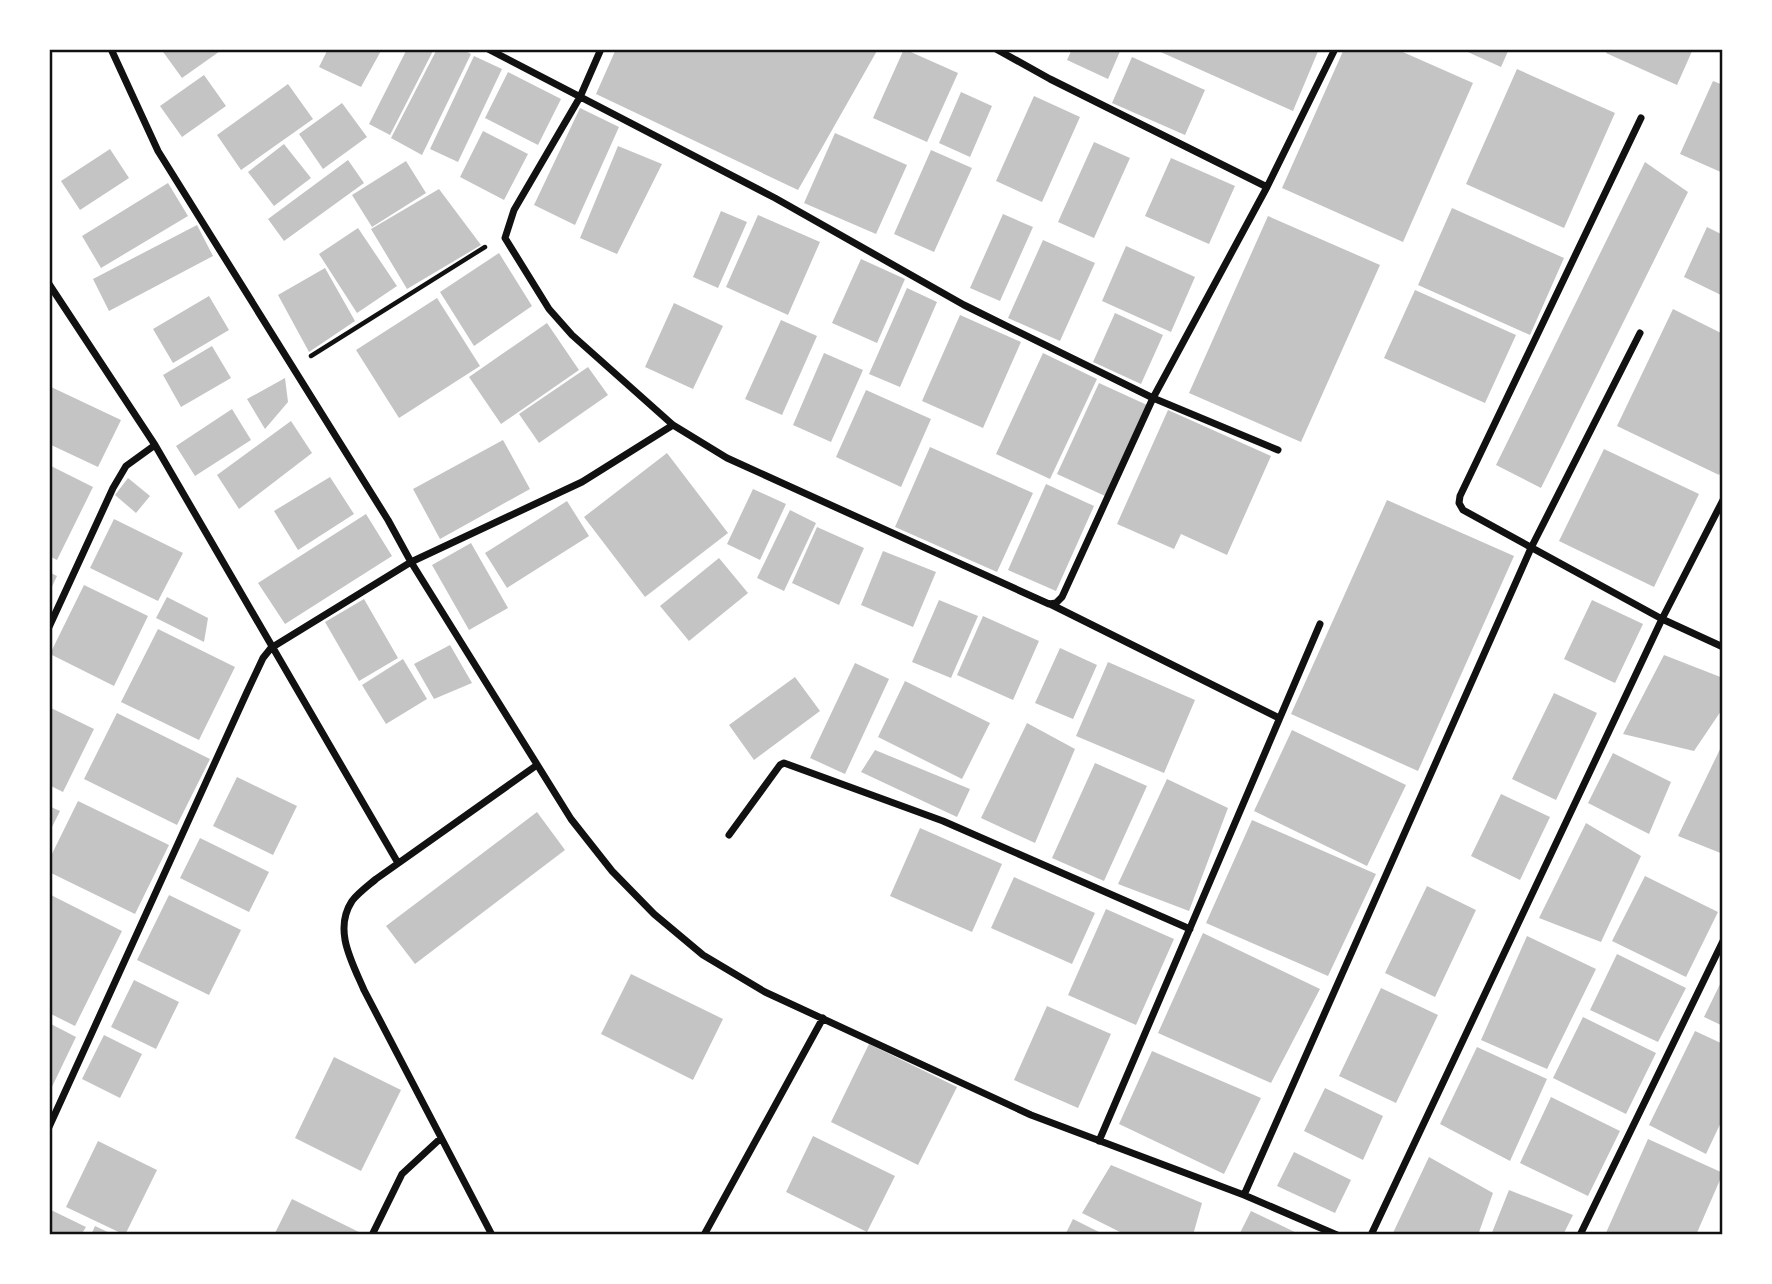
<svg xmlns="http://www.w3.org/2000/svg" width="1772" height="1284" viewBox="0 0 1772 1284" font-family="Jost,sans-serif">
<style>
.building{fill:#c4c4c4}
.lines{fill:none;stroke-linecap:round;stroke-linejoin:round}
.path{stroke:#111;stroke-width:4.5}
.minor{stroke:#111;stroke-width:7}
.neatline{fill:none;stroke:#111;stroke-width:2.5}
</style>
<rect width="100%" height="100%" fill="#fff"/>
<path class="building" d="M161,49H223L182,78Z
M328,49H382L361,87L319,67Z
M407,49H434L390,135L369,124Z
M437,49H462L471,54L422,155L391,138Z
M616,49H878L798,190L596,94Z
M904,49L958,73L927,142L873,118Z
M1072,49H1121L1108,79L1067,60Z
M1154,49H1319L1293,111Z
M1344,49H1396L1473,83L1403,242L1282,188Z
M1461,49H1509L1501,67Z
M1608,49H1693L1677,85L1606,53Z
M474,56L502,69L458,162L430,149Z
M1132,57L1205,90L1185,135L1112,103Z
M1517,69L1615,113L1564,228L1466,184Z
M508,72L561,99L538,145L485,118Z
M204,75L226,106L182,137L160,106Z
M1713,81L1723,85V173L1680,154Z
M288,84L313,119L241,170L217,135Z
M961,92L992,106L970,157L939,143Z
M1034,96L1080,117L1042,202L996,181Z
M342,103L367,137L323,169L299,134Z
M580,108L619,127L575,225L534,205Z
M483,131L528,154L504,200L460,177Z
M835,133L907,165L876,234L804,203Z
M1094,142L1130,158L1094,238L1058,222Z
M284,144L311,178L274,206L248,172Z
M618,146L662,164L617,254L580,238Z
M110,149L129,178L80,210L61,181Z
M931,150L972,168L934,252L894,234Z
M1171,158L1235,186L1209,244L1145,216Z
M348,160L364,183L284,241L268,219Z
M406,161L426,193L372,227L352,195Z
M1645,162L1688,192L1541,488L1496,465Z
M168,183L188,216L101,268L82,236Z
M439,189L481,245L407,289L371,229Z
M1452,208L1564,258L1530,335L1418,285Z
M721,211L747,222L718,288L693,277Z
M1003,214L1033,227L1000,301L970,288Z
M758,215L820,242L788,315L726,287Z
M1268,216L1380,265L1301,442L1189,393Z
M197,225L213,256L109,311L93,279Z
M1707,227L1723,235V296L1684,277Z
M358,228L397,286L357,313L319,254Z
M1043,240L1095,263L1060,341L1008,318Z
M1126,246L1195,277L1171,332L1102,301Z
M499,253L532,306L474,346L440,292Z
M861,259L905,279L877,343L832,323Z
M325,268L355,321L309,352L278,295Z
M907,288L937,302L900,387L869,374Z
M1415,290L1516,335L1485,403L1384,358Z
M209,296L229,330L173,363L153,329Z
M437,298L480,366L399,418L356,350Z
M674,303L723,326L693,389L645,367Z
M1673,309L1723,334V467L1719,475L1617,426Z
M1115,313L1163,335L1141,384L1093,362Z
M960,315L1021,342L983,428L922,401Z
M781,320L817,336L782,415L745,399Z
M547,323L579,370L501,424L469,377Z
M212,346L231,378L181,407L163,375Z
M824,353L863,370L831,442L793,425Z
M1043,353L1097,379L1050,479L996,454Z
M588,367L608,395L539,443L519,414Z
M285,378L288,402L265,429L247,399Z
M1099,383L1147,405L1105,496L1057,474Z
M49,386L121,420L98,467L49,444Z
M866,390L931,419L901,487L836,457Z
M232,409L251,440L195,476L176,446Z
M1168,410L1271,456L1227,555L1181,534L1174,549L1117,524Z
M291,421L312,453L239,509L217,475Z
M503,440L530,489L440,539L413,489Z
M930,447L1033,493L997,572L895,527Z
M1604,449L1699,494L1654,587L1559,541Z
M667,453L728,533L645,597L584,517Z
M49,465L93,487L57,560L49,556Z
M330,477L354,514L298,550L274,511Z
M128,478L150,496L136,513L115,495Z
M1046,484L1094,506L1056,591L1008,570Z
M753,489L786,504L760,560L727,544Z
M1387,500L1514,556L1418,771L1291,714Z
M567,501L589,536L507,588L485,553Z
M790,510L816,523L784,591L757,578Z
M366,514L392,556L285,624L258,583Z
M114,519L183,553L158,601L90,568Z
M817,527L864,548L839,605L792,583Z
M471,543L508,608L469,630L432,565Z
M883,551L936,572L913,627L861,605Z
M719,558L748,593L689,641L660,606Z
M49,572L57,576L49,593Z
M84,585L148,616L114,686L50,654Z
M167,597L208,618L204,642L156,618Z
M364,599L398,658L359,681L325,622Z
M939,600L978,616L951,678L912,662Z
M1592,600L1643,624L1615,683L1564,659Z
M983,616L1039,641L1013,700L957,675Z
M158,629L235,667L199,740L121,702Z
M450,645L472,683L434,699L414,664Z
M1060,648L1097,665L1073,719L1035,703Z
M1664,655L1723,678V708L1694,751L1623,734Z
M403,659L427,699L386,724L362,685Z
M1108,662L1195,700L1164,773L1076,736Z
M855,663L889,679L845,774L810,758Z
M795,677L820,711L754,760L729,725Z
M905,681L990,723L962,779L878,737Z
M1554,693L1597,713L1556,800L1512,779Z
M49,707L94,729L63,792L49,785Z
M117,713L210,759L177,825L84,779Z
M1027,723L1075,749L1035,843L981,818Z
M1292,730L1406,785L1367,866L1254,811Z
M1723,743V854L1678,836Z
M875,750L970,789L957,817L861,772Z
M1613,753L1671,782L1649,834L1588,803Z
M1095,763L1147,786L1104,881L1052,858Z
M237,777L297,806L273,855L213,826Z
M1167,779L1228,808L1189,911L1118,884Z
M1501,794L1550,817L1520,880L1471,856Z
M78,801L169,845L135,914L49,872V860Z
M49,806L60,811L49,833Z
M537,812L565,850L415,964L386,926Z
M1252,820L1376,874L1328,976L1206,923Z
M1586,823L1641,856L1601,942L1539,918Z
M920,828L1002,864L972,932L890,896Z
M200,838L269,872L249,912L180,878Z
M1645,876L1718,912L1686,977L1612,941Z
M1014,877L1095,913L1072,964L991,928Z
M1427,886L1476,910L1435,997L1385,973Z
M49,894L122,931L75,1026L49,1013Z
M169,895L241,930L209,995L137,960Z
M1106,909L1174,939L1136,1025L1068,995Z
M1203,933L1320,989L1271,1083L1158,1033Z
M1527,936L1596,969L1547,1069L1481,1040Z
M1617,954L1686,988L1658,1042L1590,1010Z
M631,974L723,1019L693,1080L601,1034Z
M1723,978V1026L1704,1017Z
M134,980L179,1002L156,1049L111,1027Z
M1381,988L1438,1015L1396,1103L1339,1076Z
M1047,1006L1111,1034L1078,1108L1014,1080Z
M1583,1017L1656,1053L1626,1114L1553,1078Z
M49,1023L76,1037L49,1093Z
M1695,1031L1723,1044V1118L1706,1154L1649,1125Z
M104,1035L142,1054L120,1098L82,1079Z
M869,1044L957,1087L918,1165L831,1122Z
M1477,1047L1547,1079L1510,1161L1440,1124Z
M1152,1051L1261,1098L1224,1174L1119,1124Z
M334,1057L401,1090L361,1171L295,1138Z
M1325,1088L1383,1116L1363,1160L1304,1131Z
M1551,1097L1620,1131L1588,1196L1520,1163Z
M813,1136L895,1176L867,1232L786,1192Z
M1648,1139L1723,1173L1696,1235H1605Z
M98,1141L157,1170L125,1235L66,1207Z
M1294,1152L1351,1180L1335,1213L1277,1186Z
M1429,1157L1493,1193L1478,1235H1392Z
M1111,1165L1202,1203L1193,1235H1126L1082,1213Z
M1509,1190L1573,1215L1563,1235H1491Z
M292,1199L365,1235H274Z
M49,1209L86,1227L81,1235H49Z
M1251,1211L1301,1235H1239Z
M1073,1219L1105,1235H1065Z
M95,1226L114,1235H91Z"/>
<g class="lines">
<path class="path" d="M311,356L485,247"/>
<path class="minor" d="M111,49L158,151L388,520L411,562L571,819L612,871L654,914L703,955L765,992L1031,1115L1244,1195L1337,1235
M488,49L775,198L964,305L1153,398L1278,450
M601,49L580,97L514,210L505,238L549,309L572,335L673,425L727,458L1049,604L1056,603L1062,597L1153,398L1267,187L1335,49
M996,49L1050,79L1267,187
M49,284L155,445L398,863
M1723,500L1662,619L1723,647
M1050,604L1279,718
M49,627L113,488L126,466L155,445
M729,835L780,765L784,763L943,821L1190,929
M49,1127L247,692L263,658L271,648L411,562L582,482L673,425
M1099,1141L1320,624
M1244,1195L1531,548L1640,333
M372,1235L402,1174L441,1138
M492,1235L364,990C352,962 333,930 352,901C358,893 369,885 376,879L537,765
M704,1235L823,1018
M1371,1235L1662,619L1463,510L1459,503L1460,496L1641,118
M1580,1235L1723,941"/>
</g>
<rect width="1772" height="1284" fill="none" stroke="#ffffff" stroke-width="102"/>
<rect x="51" y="51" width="1670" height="1182" class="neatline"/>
</svg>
